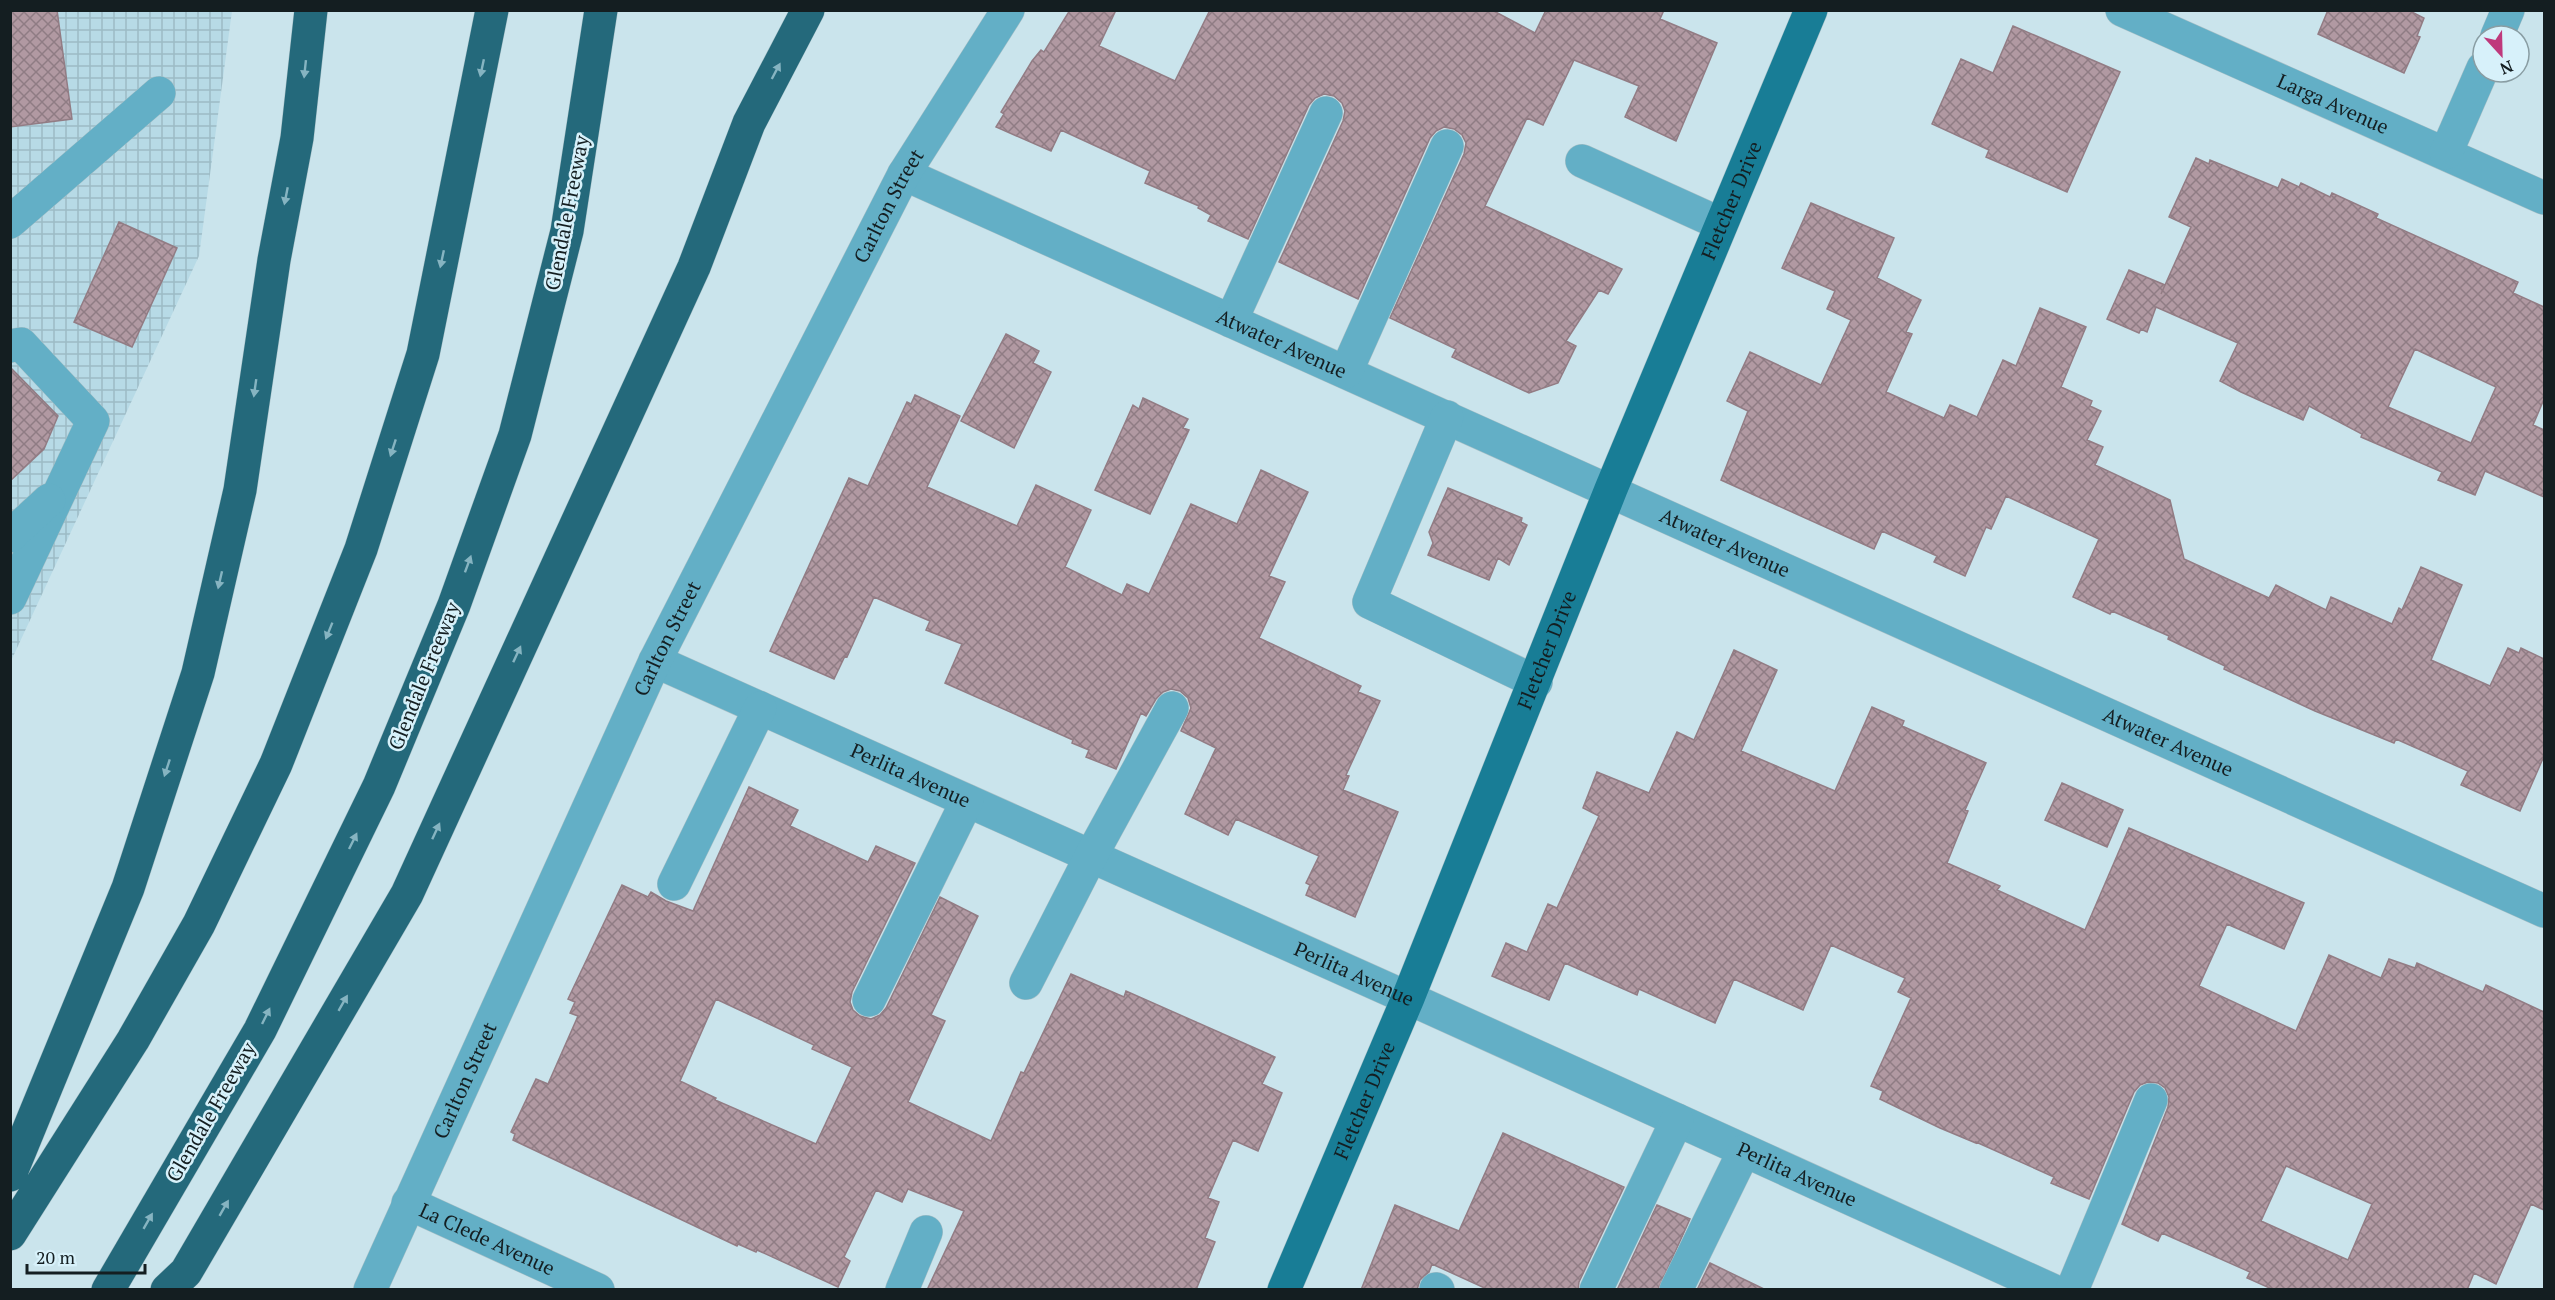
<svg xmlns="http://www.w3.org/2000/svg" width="2555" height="1300" viewBox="0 0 2555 1300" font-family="'PT Serif',serif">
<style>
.industrial{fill:url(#industrial-grid)}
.building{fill:url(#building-cross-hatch);stroke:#927c84;stroke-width:1.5;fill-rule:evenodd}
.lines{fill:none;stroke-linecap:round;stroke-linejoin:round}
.minor-casing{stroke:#a9c0c7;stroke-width:34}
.major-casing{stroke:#a9c0c7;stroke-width:34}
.highway-casing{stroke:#a9c0c7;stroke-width:34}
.minor{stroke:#63afc6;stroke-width:33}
.major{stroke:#187d96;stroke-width:33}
.highway{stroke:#24697b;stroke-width:33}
.oneway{fill:#86b4c1}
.labels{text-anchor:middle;stroke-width:5;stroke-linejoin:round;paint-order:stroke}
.street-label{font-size:20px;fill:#141e21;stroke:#d7f1fa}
</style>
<defs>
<pattern id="industrial-grid" width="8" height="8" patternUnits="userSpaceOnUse" patternTransform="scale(1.5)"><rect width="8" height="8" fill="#b7dae6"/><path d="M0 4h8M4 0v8" fill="none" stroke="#9cbbc5"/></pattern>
<pattern id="building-cross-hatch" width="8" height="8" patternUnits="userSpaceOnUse" patternTransform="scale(1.5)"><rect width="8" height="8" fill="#b199a2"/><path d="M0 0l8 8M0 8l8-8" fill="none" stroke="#8f7c84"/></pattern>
</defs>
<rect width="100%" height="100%" fill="#cae4ec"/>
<path class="industrial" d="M11,11H232L199,256L11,661Z"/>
<path class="building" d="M10,10H57L72,119L10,127Z
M1070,10H1116L1099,46L1175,81L1210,10H1492L1535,33L1546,10H1664L1660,19L1717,43L1676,141L1625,117L1639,86L1574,60L1543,125L1527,118L1485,206L1622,269L1608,294L1599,290L1566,341L1576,346L1558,383L1529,393L1452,357L1456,349L1390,318L1464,154L1466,143L1462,135L1454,129L1444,127L1436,131L1430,138L1358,299L1279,262L1343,121L1345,111L1342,103L1334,96L1324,94L1315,98L1309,105L1248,239L1208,221L1211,215L1198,208L1199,206L1145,183L1150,171L1061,130L1051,151L996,127L1004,114L1001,112L1032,61L1041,50L1044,52Z
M2328,10H2408L2424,18L2417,36L2420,37L2404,73L2318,34Z
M2013,26L2120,72L2067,192L1986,157L1989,150L1932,124L1961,59L1993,73Z
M2196,158L2209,164L2210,160L2278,188L2282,179L2299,187L2301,183L2330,197L2332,193L2378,214L2376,218L2518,282L2513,293L2544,307V399L2533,425L2544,430V497L2485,471L2475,495L2438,480L2442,472L2361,437L2362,434L2309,406L2303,420L2241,392L2220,381L2238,343L2156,307L2147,332L2141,329L2139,333L2107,319L2129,270L2165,285L2161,294L2191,227L2169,217ZM2415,349L2496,387L2471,443L2388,407Z
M1811,203L1894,238L1877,278L1921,300L1906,332L1912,334L1886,392L1944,418L1950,405L1977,417L2003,360L2016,366L2040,308L2086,327L2061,387L2092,401L2090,406L2101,411L2087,440L2103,447L2095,465L2170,500L2184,559L2269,598L2276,585L2326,610L2331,597L2392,624L2399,608L2402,610L2421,567L2462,585L2431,660L2490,686L2508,648L2519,653L2521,648L2544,659V756L2520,811L2461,785L2468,771L2396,739L2394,743L2315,711L2224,669L2225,666L2168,639L2169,636L2112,611L2110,614L2073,597L2099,539L2006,496L1991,529L1986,527L1965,576L1934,562L1937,556L1882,531L1874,549L1721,480L1748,411L1727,401L1750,352L1821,385L1851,320L1827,309L1835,291L1782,268Z
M119,222L177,248L132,347L74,322Z
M1006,334L1039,351L1033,363L1051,372L1014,448L961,421Z
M10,367L58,416L44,449L10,481Z
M915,395L960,416L927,487L1017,526L1036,485L1091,510L1065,567L1122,595L1127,584L1149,594L1191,504L1237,524L1261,470L1308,492L1269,576L1285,582L1259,638L1361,686L1358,692L1380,701L1346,775L1349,776L1343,790L1398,812L1355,917L1306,895L1310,885L1306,883L1319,856L1236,819L1228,835L1185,814L1216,748L1181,731L1191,708L1188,698L1180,691L1171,689L1163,692L1156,699L1146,716L1141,713L1116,769L1086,757L1089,750L1072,743L1073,740L945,683L962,644L926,630L930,621L874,597L847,657L845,656L834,679L770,651L849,478L868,486L907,402L911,404Z
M1143,398L1188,419L1183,428L1189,430L1150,514L1095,490L1133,405L1139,409Z
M1448,488L1522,518L1521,522L1527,525L1509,565L1498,558L1489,580L1428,555L1433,543L1429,532Z
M1734,650L1777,670L1741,751L1835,791L1872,707L1904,721L1902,726L1986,763L1965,810L1968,811L1947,863L2000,886L1997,890L2085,930L2129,828L2304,903L2284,949L2227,924L2199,986L2296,1031L2329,955L2381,978L2389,959L2415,968L2417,963L2483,992L2486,985L2544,1012V1210L2531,1204L2496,1284L2474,1273L2467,1290H2274L2247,1278L2250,1272L2162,1233L2158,1241L2122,1224L2168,1107L2169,1097L2165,1088L2158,1083L2148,1082L2140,1085L2134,1092L2089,1199L2051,1183L2054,1177L1976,1142V1143L1940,1128L1880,1099L1883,1091L1871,1086L1911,998L1898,992L1905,978L1831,945L1803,1010L1734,979L1715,1023L1639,989L1637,995L1565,963L1549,1000L1492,976L1506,943L1527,952L1548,904L1557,908L1599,816L1583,808L1597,772L1649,793L1677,732L1694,740ZM2286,1166L2372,1204L2348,1260L2261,1221Z
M2062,783L2123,810L2107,847L2045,820Z
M749,787L798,810L790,826L868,862L876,846L915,863L852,992L850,1002L853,1010L860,1016L871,1019L880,1015L886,1008L940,897L978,916L931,1015L945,1021L908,1102L991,1141L1021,1072L1024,1073L1071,974L1124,997L1126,991L1275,1057L1262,1084L1282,1093L1258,1151L1233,1140L1208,1198L1219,1202L1205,1238L1215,1242L1196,1290H927L964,1211L908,1189L902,1202L876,1190L844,1257L850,1261L838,1287L757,1250L756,1252L738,1244L737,1246L513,1140L515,1134L511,1132L536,1079L548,1084L578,1016L570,1013L575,1002L568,999L622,885L648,897L651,892L666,901L693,911ZM716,999L814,1045L812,1049L852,1067L816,1144L715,1100L716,1098L680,1081Z
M1503,1133L1624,1187L1579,1282L1578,1290H1489L1432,1264L1429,1272L1420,1280L1417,1290H1361L1395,1205L1459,1231Z
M1657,1205L1690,1219L1658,1290H1617Z
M1710,1263L1766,1290H1697Z"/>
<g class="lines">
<g class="minor-casing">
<g id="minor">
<path id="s1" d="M2122,10L2544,198"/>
<path d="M2497,36L2508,10"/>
<path d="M2446,153L2483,68"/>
<path d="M1582,161L1721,224"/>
<path id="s2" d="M904,174L2544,911"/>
<path d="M10,222L159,93"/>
<path d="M1231,321L1326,113"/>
<path d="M10,346L21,344L93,421L10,598"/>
<path d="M1346,372L1447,146"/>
<path d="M1447,417L1369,602L1536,682"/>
<path d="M10,536L49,500"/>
<path id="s3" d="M655,661L1408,998L2052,1290"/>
<path d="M674,884L760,708"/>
<path d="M1026,983L1091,856L1172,708"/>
<path d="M869,1000L967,801"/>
<path id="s4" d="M408,1203L598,1290"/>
<path d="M1436,1289L1438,1290"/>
<path id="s5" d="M370,1290L655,661L904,174L1008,10"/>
<path d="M902,1290L926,1232"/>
<path d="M1596,1290L1677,1120"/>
<path d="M1676,1290L1744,1151"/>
<path d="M2072,1290L2151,1100"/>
</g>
</g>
<g class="major-casing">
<g id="major">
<path id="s6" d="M1284,1290L1408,998L1611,489L1811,10"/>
</g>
</g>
<g class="highway-casing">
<path id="highway" d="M10,1175L128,888L198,673L240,490L274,260L297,138L311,10
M10,1234L133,1040L199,924L276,764L361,549L423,354L492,10
M108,1290L260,1030L379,786L454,605L515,435L567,231L601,10
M167,1290L186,1272L407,894L694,267L749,123L808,10"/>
</g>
<use href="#minor" class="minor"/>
<use href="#major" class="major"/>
<use href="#highway" class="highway"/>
</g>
<defs><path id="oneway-solid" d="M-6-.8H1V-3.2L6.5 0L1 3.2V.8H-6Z" transform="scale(1.5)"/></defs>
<g class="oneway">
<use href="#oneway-solid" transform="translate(482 68) rotate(102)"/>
<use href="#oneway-solid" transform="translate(305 69) rotate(96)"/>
<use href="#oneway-solid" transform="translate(776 71) rotate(-62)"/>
<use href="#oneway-solid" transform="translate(286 196) rotate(101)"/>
<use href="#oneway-solid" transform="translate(442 259) rotate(102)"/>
<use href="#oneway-solid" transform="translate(255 388) rotate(98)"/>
<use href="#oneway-solid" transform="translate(393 448) rotate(108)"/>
<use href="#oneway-solid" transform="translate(468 564) rotate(-70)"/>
<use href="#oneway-solid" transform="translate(220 580) rotate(103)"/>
<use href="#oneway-solid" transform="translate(329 631) rotate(112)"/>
<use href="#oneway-solid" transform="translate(517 654) rotate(-65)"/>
<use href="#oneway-solid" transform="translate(167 768) rotate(108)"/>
<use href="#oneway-solid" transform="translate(436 831) rotate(-65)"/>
<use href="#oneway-solid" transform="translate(353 841) rotate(-64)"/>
<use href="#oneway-solid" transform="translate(343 1003) rotate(-60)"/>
<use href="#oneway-solid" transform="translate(266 1016) rotate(-64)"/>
<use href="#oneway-solid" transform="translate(224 1208) rotate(-60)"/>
<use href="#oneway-solid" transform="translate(148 1221) rotate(-60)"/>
</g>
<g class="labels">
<g class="street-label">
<text dy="7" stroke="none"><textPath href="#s1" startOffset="231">Larga Avenue</textPath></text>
<text dy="7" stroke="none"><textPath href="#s6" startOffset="1178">Fletcher Drive</textPath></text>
<text dy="7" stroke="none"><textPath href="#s5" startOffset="1202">Carlton Street</textPath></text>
<text transform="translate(567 213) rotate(-79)" y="7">Glendale Freeway</text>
<text dy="7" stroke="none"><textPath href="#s2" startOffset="414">Atwater Avenue</textPath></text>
<text dy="7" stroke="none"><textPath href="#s2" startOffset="900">Atwater Avenue</textPath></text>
<text dy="7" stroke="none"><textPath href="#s5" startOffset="716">Carlton Street</textPath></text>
<text dy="7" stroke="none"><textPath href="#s6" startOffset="692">Fletcher Drive</textPath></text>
<text transform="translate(424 676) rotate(-68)" y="7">Glendale Freeway</text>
<text dy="7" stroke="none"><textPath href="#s2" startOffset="1386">Atwater Avenue</textPath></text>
<text dy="7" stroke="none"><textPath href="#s3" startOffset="280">Perlita Avenue</textPath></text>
<text dy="7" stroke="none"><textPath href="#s3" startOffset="766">Perlita Avenue</textPath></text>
<text dy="7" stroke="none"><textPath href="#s5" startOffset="230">Carlton Street</textPath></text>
<text dy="7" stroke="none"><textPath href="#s6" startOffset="206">Fletcher Drive</textPath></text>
<text transform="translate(211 1112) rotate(-60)" y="7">Glendale Freeway</text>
<text dy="7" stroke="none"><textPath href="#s3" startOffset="1252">Perlita Avenue</textPath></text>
<text dy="7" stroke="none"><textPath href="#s4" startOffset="87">La Clede Avenue</textPath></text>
</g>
</g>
<rect width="2555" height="1300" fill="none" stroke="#141e21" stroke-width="24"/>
<g transform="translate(2501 54) rotate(158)"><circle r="28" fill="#d7f1fa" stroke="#899da3" stroke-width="1.5"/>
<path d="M0-4.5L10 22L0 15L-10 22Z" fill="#bf397c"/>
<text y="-9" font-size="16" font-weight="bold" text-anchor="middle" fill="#141e21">N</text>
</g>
<path d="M27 1264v9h118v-9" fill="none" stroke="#141e21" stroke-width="3"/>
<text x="36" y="1264" font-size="18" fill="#141e21" stroke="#d7f1fa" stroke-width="4.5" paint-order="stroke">20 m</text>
</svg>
